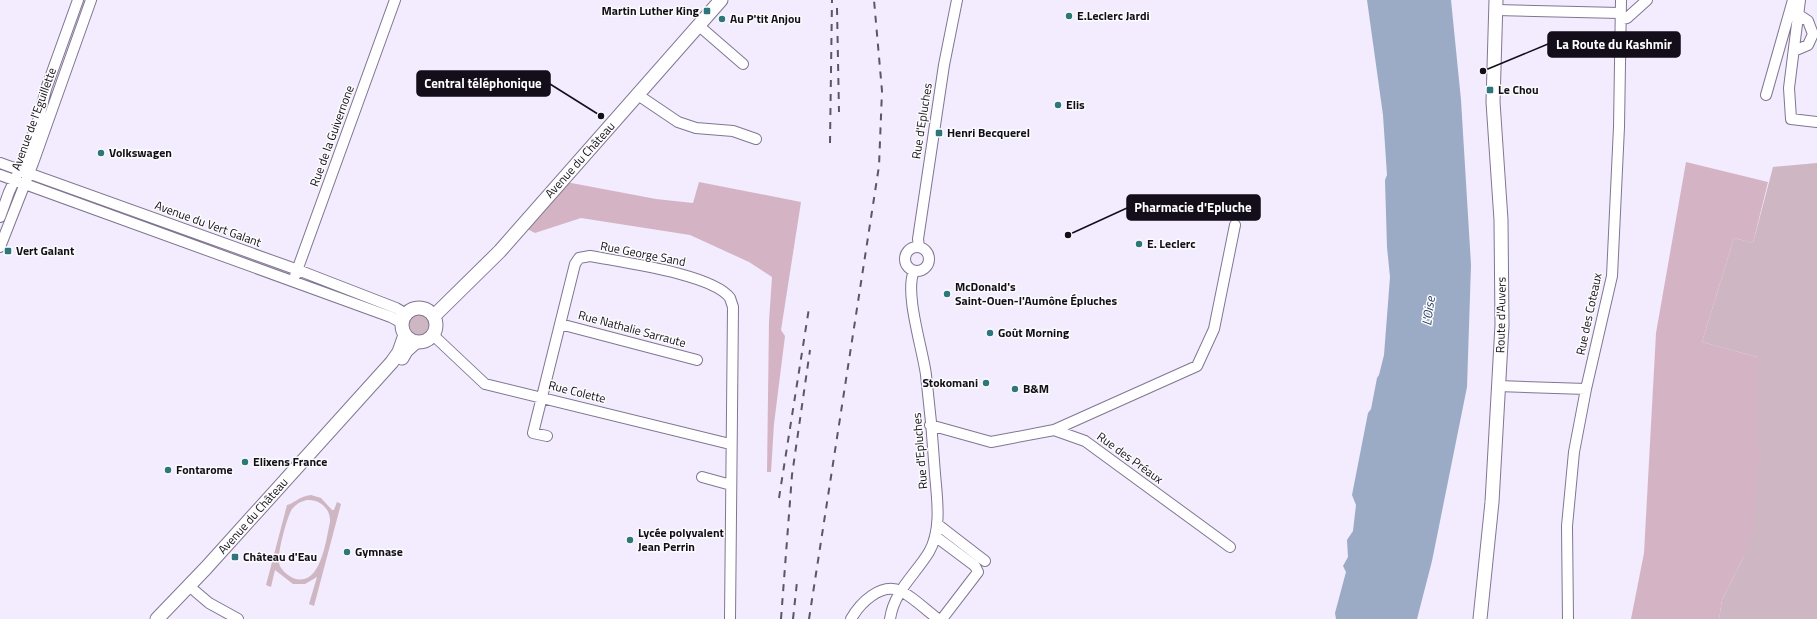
<svg xmlns="http://www.w3.org/2000/svg" width="1817" height="619" viewBox="0 0 1817 619" font-family="'Titillium Web',sans-serif">
<style>
.green{fill:#cfb6c3;fill-rule:evenodd}
.forest{fill:#d4b4c4}
.water{fill:#9baac5}
.lines{fill:none;stroke-linecap:round;stroke-linejoin:round}
.minor-casing{stroke:#817692;stroke-width:12}
.major-casing{stroke:#817692;stroke-width:15}
.minor{stroke:#fff;stroke-width:10}
.major{stroke:#fff;stroke-width:13}
.rail{stroke:#5c5663;stroke-width:2;stroke-dasharray:7 7;stroke-linecap:butt}
.poi-dot{fill:#2d777a;stroke:#fcfcfc;stroke-width:1.5}
.labels{text-anchor:middle;stroke-width:3;stroke-linejoin:round;paint-order:stroke}
.poi-label{font-size:12px;font-weight:bold;fill:#130e19;stroke:#fcfcfc;text-anchor:start}
.street-label{font-size:12px;fill:#130e19;stroke:#fcfcfc}
.water-label{font-size:13px;font-style:italic;fill:#2b4067;stroke:#fcfcfc}
.leader{fill:none;stroke:#130e19;stroke-width:1.5}
.callout-dot{fill:#130e19;stroke:#fcfcfc;stroke-width:1.5}
.callout{fill:#130e19;stroke:#130e19;stroke-width:1.5}
.callout-label{font-size:13px;text-anchor:middle;font-weight:bold;fill:#fff}
</style>
<rect width="100%" height="100%" fill="#f3ebfe"/>
<path class="green" d="M1817,163V619H1719L1722,600L1744,556L1757,357L1702,342L1734,238L1753,243L1773,167Z
M408 326a12 12 0 1 1 24 0a12 12 0 1 1-24 0Z
M311,495L321,498L332,510H334L337,502L341,504L314,606L309,604L317,577L305,584H293L275,570L271,587L266,585L287,505C292,505 299,496 311,495ZM307,500C320,499 331,509 330,522C326,539 321,589 293,578C287,575 280,569 279,563C277,554 287,517 292,509C296,504 301,501 307,500Z"/>
<path class="forest" d="M1686,162L1768,182L1753,243L1734,238L1702,342L1757,357L1759,462L1753,527L1744,556L1722,600L1719,619H1631L1644,553L1656,333Z
M566,182L656,199L693,203L699,182L801,202L781,330L785,336L774,424L771,472H767L769,321L772,277L749,262L690,235L581,218L535,233L527,229Z"/>
<path class="water" d="M1367,0H1451L1461,100L1471,265L1467,387L1432,561L1417,619H1336L1335,613L1346,572L1343,566L1348,557L1347,540L1353,531L1356,505L1352,495L1368,413L1371,409L1377,378L1379,375L1384,355L1390,277L1387,247L1385,180L1387,175L1383,115Z"/>
<g class="lines">
<g class="minor-casing">
<path id="minor" d="M1800,0L1789,88L1791,119L1817,122
M1497,10L1620,13
M1621,19L1627,18L1647,0
M698,25L743,64
M1794,51L1808,45L1813,34L1808,21L1799,15
M638,95L678,122L696,128L733,131L756,139
M1766,95L1793,0
M0,163L298,270L396,308L406,314
M0,175L391,317L402,323
M0,217L9,192L24,160L39,118L46,89L78,0
M905 259a12 12 0 1 1 24 0a12 12 0 1 1-24 0Z
M0,247L33,163L91,0
M919,247L918,239L944,65L957,0
M295,276L395,0
M560,324L697,360
M433,335L485,384L730,444
M1498,386L1586,389
M930,425L991,442L1054,430L1085,441L1230,547
M1054,430L1197,366L1214,329L1235,225
M547,436L533,433L575,264L579,258L590,256C620,262 713,274 730,298C731,301 732,304 733,307L730,619
M702,477L731,485
M937,524L985,561
M935,536L975,566L978,572L942,619
M189,586L209,603L238,619
M851,619C860,603 881,582 901,591C914,598 926,610 938,619
M890,619C894,591 915,575 929,552C942,530 937,498 935,474C933,441 930,408 926,375C923,350 904,293 914,271
M1568,619L1567,526L1574,452L1586,389L1612,276L1619,127L1621,0"/>
</g>
<g class="major-casing">
<path id="major" d="M402 325a17 17 0 1 1 34 0a17 17 0 1 1-34 0Z
M434,316L500,251L721,0
M402,358L406,351L416,342
M157,619L206,568L392,362L399,352L405,335
M1480,619L1492,502L1502,325L1501,220L1493,102L1496,0"/>
</g>
<use href="#minor" class="minor"/>
<use href="#major" class="major"/>
<path class="rail" d="M837,8L839,112
M830,143L832,0
M779,498L809,308
M781,619L792,475L810,350
M793,619L797,582
M809,619L879,166L882,91L874,0"/>
</g>
<g class="poi-dot">
<rect x="703" y="7" width="8" height="8" rx="2"/>
<circle cx="1069" cy="16" r="4"/>
<circle cx="722" cy="19" r="4"/>
<rect x="1486" y="86" width="8" height="8" rx="2"/>
<circle cx="1058" cy="105" r="4"/>
<rect x="935" y="129" width="8" height="8" rx="2"/>
<circle cx="101" cy="153" r="4"/>
<circle cx="1139" cy="244" r="4"/>
<rect x="4" y="247" width="8" height="8" rx="2"/>
<circle cx="947" cy="294" r="4"/>
<circle cx="990" cy="333" r="4"/>
<circle cx="986" cy="383" r="4"/>
<circle cx="1015" cy="389" r="4"/>
<circle cx="245" cy="462" r="4"/>
<circle cx="168" cy="470" r="4"/>
<circle cx="630" cy="540" r="4"/>
<circle cx="347" cy="552" r="4"/>
<rect x="231" y="553" width="8" height="8" rx="2"/>
</g>
<g class="labels">
<g class="poi-label">
<text x="699" y="15" text-anchor="end">Martin Luther King</text>
<text x="1077" y="20">E.Leclerc Jardi</text>
<text x="730" y="23">Au P'tit Anjou</text>
<text x="1498" y="94">Le Chou</text>
<text x="1066" y="109">Elis</text>
<text x="947" y="137">Henri Becquerel</text>
<text x="109" y="157">Volkswagen</text>
<text x="1147" y="248">E. Leclerc</text>
<text x="16" y="255">Vert Galant</text>
<text x="955" y="291">McDonald's<tspan x="955" dy="14">Saint-Ouen-l'Aumône Épluches</tspan></text>
<text x="998" y="337">Goût Morning</text>
<text x="978" y="387" text-anchor="end">Stokomani</text>
<text x="1023" y="393">B&amp;M</text>
<text x="253" y="466">Elixens France</text>
<text x="176" y="474">Fontarome</text>
<text x="638" y="537">Lycée polyvalent<tspan x="638" dy="14">Jean Perrin</tspan></text>
<text x="355" y="556">Gymnase</text>
<text x="243" y="561">Château d'Eau</text>
</g>
<g class="street-label">
<text transform="translate(34 119) rotate(-70)" y="4">Avenue de l'Eguillette</text>
<text transform="translate(922 121) rotate(-81)" y="4">Rue d'Epluches</text>
<text transform="translate(332 136) rotate(-70)" y="4">Rue de la Guivernone</text>
<text transform="translate(580 160) rotate(-48)" y="4">Avenue du Château</text>
<text transform="translate(208 224) rotate(20)" y="4">Avenue du Vert Galant</text>
<text transform="translate(643 254) rotate(11)" y="4">Rue George Sand</text>
<text transform="translate(1589 314) rotate(-78)" y="4">Rue des Coteaux</text>
<text transform="translate(1501 315) rotate(-89)" y="4">Route d'Auvers</text>
<text transform="translate(632 329) rotate(15)" y="4">Rue Nathalie Sarraute</text>
<text transform="translate(577 392) rotate(14)" y="4">Rue Colette</text>
<text transform="translate(920 451) rotate(-95)" y="4">Rue d'Epluches</text>
<text transform="translate(1130 458) rotate(36)" y="4">Rue des Préaux</text>
<text transform="translate(253 516) rotate(-48)" y="4">Avenue du Château</text>
</g>
<g class="water-label">
<text transform="translate(1428 311) rotate(-82)" y="5">L'Oise</text>
</g>
</g>
<path class="leader" d="M1483 71L1548 44M601 116L550 84M1068 235L1127 208"/>
<g class="callout-dot">
<circle cx="1483" cy="71" r="4"/>
<circle cx="601" cy="116" r="4"/>
<circle cx="1068" cy="235" r="4"/>
</g>
<g class="callout">
<rect x="1548" y="32" width="132" height="25" rx="4"/>
<rect x="417" y="71" width="133" height="25" rx="4"/>
<rect x="1127" y="195" width="133" height="25" rx="4"/>
</g>
<g class="callout-label">
<text x="1614" y="49">La Route du Kashmir</text>
<text x="483" y="88">Central téléphonique</text>
<text x="1193" y="212">Pharmacie d'Epluche</text>
</g>
</svg>
